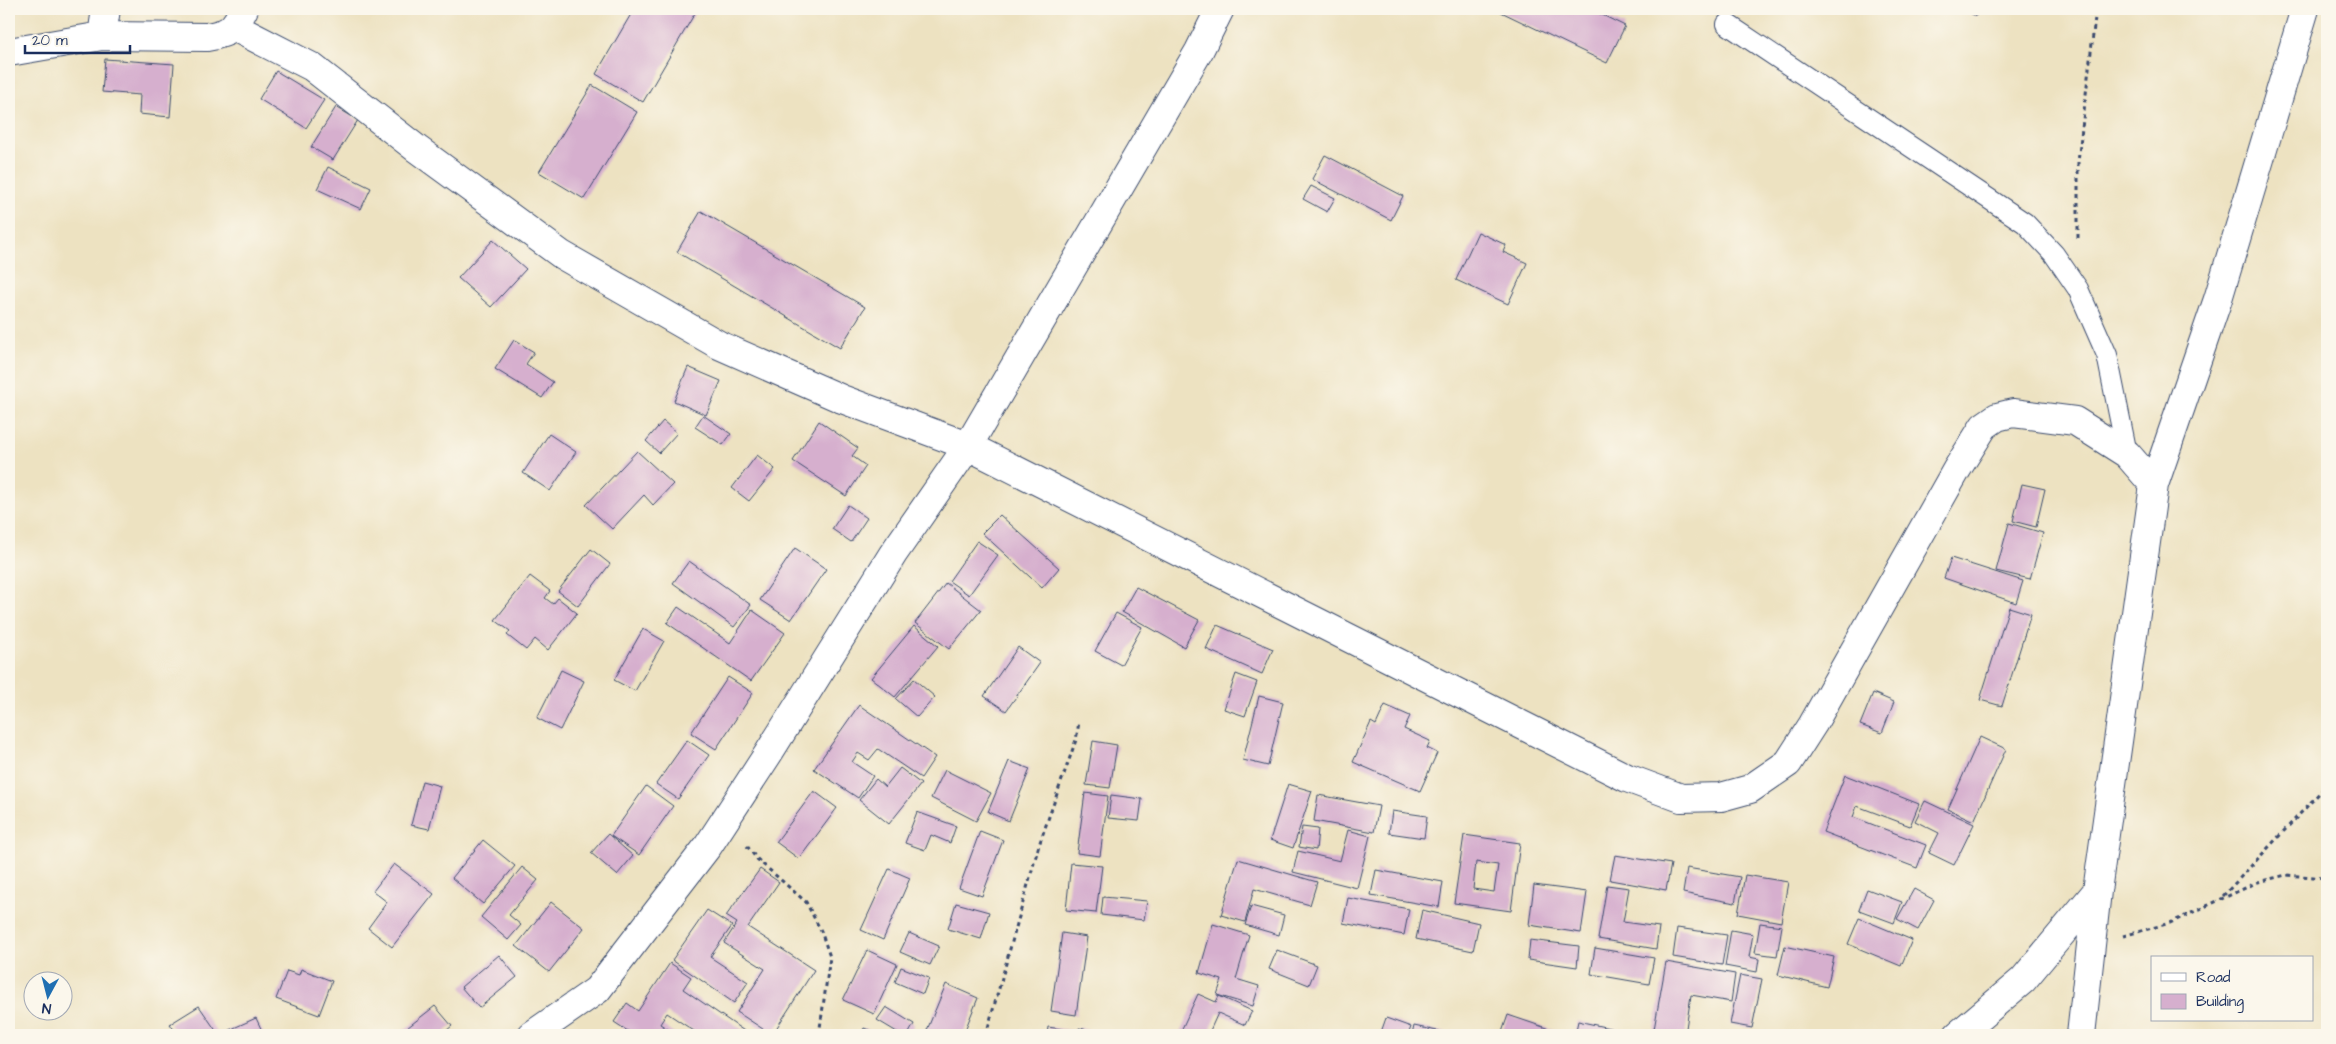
<svg xmlns="http://www.w3.org/2000/svg" width="2336" height="1044" viewBox="0 0 2336 1044" font-family="'Architects Daughter',sans-serif">
<style>
.building{fill:#d6afce;fill-rule:evenodd}
.lines{fill:none;stroke-linecap:round;stroke-linejoin:round}
.lane-casing{stroke:#3a4a6d;stroke-width:22}
.street-casing{stroke:#3a4a6d;stroke-width:30}
.path{stroke:#3a4a6d;stroke-width:3;stroke-dasharray:4 4;stroke-linecap:butt}
.lane{stroke:#fff;stroke-width:20}
.street{stroke:#fff;stroke-width:28}
</style>
<rect width="100%" height="100%" fill="#fbf7ec"/>
<filter id="ink" filterUnits="userSpaceOnUse"><feTurbulence type="fractalNoise" baseFrequency=".02" numOctaves="2"/><feDisplacementMap in="SourceGraphic" scale="10" xChannelSelector="R" yChannelSelector="G"/><feConvolveMatrix kernelMatrix="1 2 1 2 8 2 1 2 1" color-interpolation-filters="sRGB"/></filter>
<filter id="wash" filterUnits="userSpaceOnUse"><feTurbulence type="fractalNoise" baseFrequency=".0096" numOctaves="4" result="noise"/><feDisplacementMap in="SourceGraphic" scale="20" xChannelSelector="R" yChannelSelector="G"/><feGaussianBlur stdDeviation="1.12" result="paint"/><feColorMatrix in="noise" values="0 0 0 0 0 0 0 0 0 0 0 0 0 0 0 0 0 1.4 0 .05"/><feComposite in="paint" operator="in"/></filter>
<g filter="url(#wash)">
<rect width="100%" height="100%" fill="#ede2c1"/>
<g id="blocks">
<path class="building" d="M634,9H688L695,13L643,102L596,74Z
M1495,9H1590L1625,26L1607,63Z
M1961,9H1979L1976,16Z
M105,59L174,64L170,117L139,114L140,95L102,92Z
M276,71L324,100L306,128L259,99Z
M592,85L637,112L584,199L539,172Z
M336,107L358,120L333,160L311,147Z
M1325,155L1403,196L1391,220L1312,179Z
M328,167L371,188L361,209L317,189Z
M1311,186L1335,198L1327,212L1303,199Z
M701,211L865,307L840,348L677,252Z
M1478,232L1506,245L1503,252L1527,263L1508,304L1456,280Z
M493,240L526,269L491,307L458,278Z
M514,340L534,352L526,364L553,382L542,398L495,369Z
M688,367L721,381L706,415L674,401Z
M703,415L731,434L723,445L695,427Z
M663,421L677,433L659,453L646,441Z
M819,421L858,448L852,456L866,466L846,496L793,461Z
M549,434L576,452L550,491L523,473Z
M637,451L673,484L653,505L644,495L612,529L586,505Z
M757,455L775,469L749,501L732,488Z
M2022,484L2045,489L2036,527L2013,521Z
M848,505L867,518L851,542L832,529Z
M1000,515L1059,568L1042,588L982,533Z
M2009,523L2043,533L2030,579L1996,571Z
M977,541L998,555L969,595L949,581Z
M795,548L826,569L791,620L760,600Z
M591,549L610,564L578,606L558,591Z
M1951,558L2023,581L2016,603L1944,578Z
M689,561L751,605L734,627L673,583Z
M530,576L550,591L545,598L553,604L558,598L577,613L548,650L535,639L526,650L507,635L510,631L495,620Z
M946,583L981,610L949,649L915,623Z
M1136,587L1199,620L1184,647L1122,612Z
M678,607L730,643L752,610L785,633L751,681L667,623Z
M2009,607L2031,614L2002,706L1980,700Z
M1116,613L1142,627L1121,665L1095,651Z
M1217,625L1273,649L1262,674L1206,649Z
M914,626L938,646L895,697L871,678Z
M643,629L664,641L635,691L614,680Z
M1018,647L1040,663L1006,711L984,696Z
M561,670L584,681L560,730L537,718Z
M1236,674L1257,682L1245,716L1224,709Z
M728,677L753,693L716,749L691,733Z
M914,679L935,697L917,717L896,699Z
M1873,693L1894,702L1882,733L1860,725Z
M1259,696L1283,702L1268,766L1243,760Z
M859,705L935,757L921,778L878,749L869,760L858,753L852,762L873,776L858,798L814,769Z
M1385,705L1410,716L1404,729L1430,741L1427,748L1437,753L1420,791L1353,762L1371,722L1376,725Z
M1980,737L2006,749L1974,821L1948,809Z
M687,740L709,755L678,799L656,784Z
M1093,741L1117,745L1110,788L1086,785Z
M1009,761L1030,769L1009,821L988,812Z
M900,768L921,784L889,824L859,800L876,779L885,787Z
M945,770L991,793L976,821L931,798Z
M1845,775L1919,804L1910,826L1857,806L1853,817L1926,845L1917,868L1823,832Z
M422,781L440,786L429,829L411,825Z
M1288,784L1312,791L1293,848L1270,840Z
M646,786L673,806L639,855L611,836Z
M814,791L837,808L799,859L776,842Z
M1085,793L1108,796L1100,856L1077,853Z
M1111,795L1142,799L1139,821L1108,818Z
M1318,795L1379,806L1374,832L1314,821Z
M1925,801L1974,824L1954,865L1929,853L1939,833L1915,821Z
M1392,811L1427,816L1424,838L1389,833Z
M917,812L956,826L950,843L931,835L925,850L905,843Z
M1302,827L1318,829L1316,850L1299,847Z
M1348,830L1370,836L1357,888L1293,872L1298,851L1340,861Z
M980,831L1003,840L982,896L959,888Z
M608,834L633,856L617,875L591,853Z
M1464,835L1520,843L1511,911L1454,903ZM1476,862L1498,865L1494,892L1473,889Z
M483,840L515,866L483,904L452,878Z
M1615,855L1671,864L1666,890L1610,880Z
M1238,859L1317,882L1310,905L1254,889L1245,922L1221,915Z
M1071,863L1102,866L1096,913L1066,910Z
M394,864L434,894L392,947L368,928L387,902L373,891Z
M522,867L538,880L509,915L521,925L508,940L481,917Z
M1687,868L1740,877L1735,903L1683,893Z
M760,869L779,882L748,927L814,970L772,1035L737,1012L765,969L724,943L737,923L726,916Z
M889,869L910,878L883,940L861,930Z
M1376,870L1443,882L1439,907L1371,895Z
M1745,875L1788,882L1781,922L1738,914Z
M1534,885L1587,892L1581,933L1529,925Z
M1607,885L1629,888L1623,922L1659,927L1656,949L1598,939Z
M1867,889L1902,902L1894,923L1859,910Z
M1914,889L1934,900L1918,930L1897,919Z
M1103,897L1147,901L1144,920L1101,915Z
M1348,898L1409,909L1404,935L1343,923Z
M551,902L584,928L549,972L516,946Z
M956,903L989,912L981,939L948,929Z
M1251,906L1284,915L1279,935L1245,925Z
M707,910L732,926L710,957L748,982L734,1003L672,960Z
M1422,910L1479,923L1473,951L1416,939Z
M1859,918L1912,940L1901,966L1848,944Z
M1760,923L1782,926L1777,956L1755,953Z
M1213,924L1249,935L1236,979L1259,986L1253,1006L1217,995L1222,980L1199,973Z
M1677,928L1727,935L1722,965L1673,957Z
M1731,930L1753,934L1749,957L1759,959L1757,972L1725,966Z
M909,933L939,946L930,965L900,952Z
M1062,933L1087,937L1076,1015L1051,1011Z
M1530,940L1579,946L1577,967L1528,960Z
M1785,946L1834,957L1827,987L1778,975Z
M1595,948L1654,958L1649,984L1591,974Z
M867,950L897,964L874,1014L843,1000Z
M1277,950L1317,965L1309,985L1269,969Z
M499,955L517,977L479,1008L461,987Z
M1666,962L1735,974L1731,1002L1691,995L1685,1035H1653Z
M670,963L691,977L683,989L750,1035H700L667,1013L660,1024L677,1035H634L614,1022L627,1003L638,1011Z
M901,967L929,978L923,994L895,982Z
M301,969L332,981L319,1015L276,999L287,971L299,975Z
M1740,975L1762,979L1752,1028L1730,1024Z
M946,984L978,998L963,1035H925Z
M1198,994L1216,1002L1219,996L1252,1011L1245,1025L1218,1013L1208,1035H1179Z
M199,1006L219,1035H178L170,1024Z
M435,1006L452,1026L441,1035H398Z
M886,1007L914,1024L908,1035H902L877,1020Z
M1508,1015L1567,1035H1501Z
M256,1018L264,1035H229L227,1031Z
M1386,1018L1411,1027L1408,1035H1380Z
M1578,1021L1636,1034L1635,1035H1575Z
M1414,1026L1447,1033V1035H1412Z
M1048,1027L1074,1031V1035H1047Z
M864,1028L881,1035H861Z
M1079,1028L1106,1034V1035H1077Z"/>
</g>
</g>
<g filter="url(#ink)">
<use href="#blocks" fill-opacity="0" stroke="#3a4a6d" stroke-width="1"/>
<g class="lines">
<g class="lane-casing">
<path id="lane" d="M1727,24L2025,223L2054,254L2078,289L2107,355L2127,454"/>
</g>
<g class="street-casing">
<path id="street" d="M234,27L312,67L417,149L562,255L719,345L842,399L968,446L1199,51L1220,9
M102,36L106,9
M9,52L102,36L207,37C230,33 233,30 244,9
M532,1035L597,990L708,846L768,754L893,554L968,446L1627,778L1681,798L1721,797L1750,789L1788,763L1813,724L1957,469L1984,426L1997,417L2013,413L2075,421L2127,454L2154,485
M1958,1035L2023,980L2097,891
M2081,1035L2097,891L2154,485L2218,299L2305,9"/>
</g>
<path class="path" d="M2078,238V162L2096,9
M747,846L757,859L806,902L821,931L830,957L819,1035
M2223,896L2327,785
M2123,936L2170,923L2258,882L2286,875L2327,878
M986,1035L1039,845L1076,740L1079,722"/>
<use href="#lane" class="lane"/>
<use href="#street" class="street"/>
</g>
</g>
<rect width="2336" height="1044" fill="none" stroke="#fbf7ec" stroke-width="30"/>
<rect x="2151" y="956" width="162" height="65" fill="#fbf7ec" stroke="#a1a7b3"/>
<rect x="2161" y="973" width="25" height="8" fill="#ffffff" stroke="#a1a7b3"/>
<text x="2196" y="982" font-size="15" fill="#1b2f5e">Road</text>
<rect x="2161" y="994" width="25" height="15" fill="#d6afce" stroke="#a1a7b3"/>
<text x="2196" y="1006" font-size="15" fill="#1b2f5e">Building</text>
<g transform="translate(48 996) rotate(187)"><circle r="24" fill="#fbf7ec" stroke="#a1a7b3"/>
<path d="M0-4L9 19L0 12L-9 19Z" fill="#1f6fb2"/>
<text y="-8" font-size="14" font-weight="bold" text-anchor="middle" fill="#1b2f5e">N</text>
</g>
<path d="M25 45v8h105v-8" fill="none" stroke="#1b2f5e" stroke-width="2.5"/>
<text x="32" y="45" font-size="15" fill="#1b2f5e" stroke="#fbf7ec" stroke-width="4" paint-order="stroke">20 m</text>
</svg>
